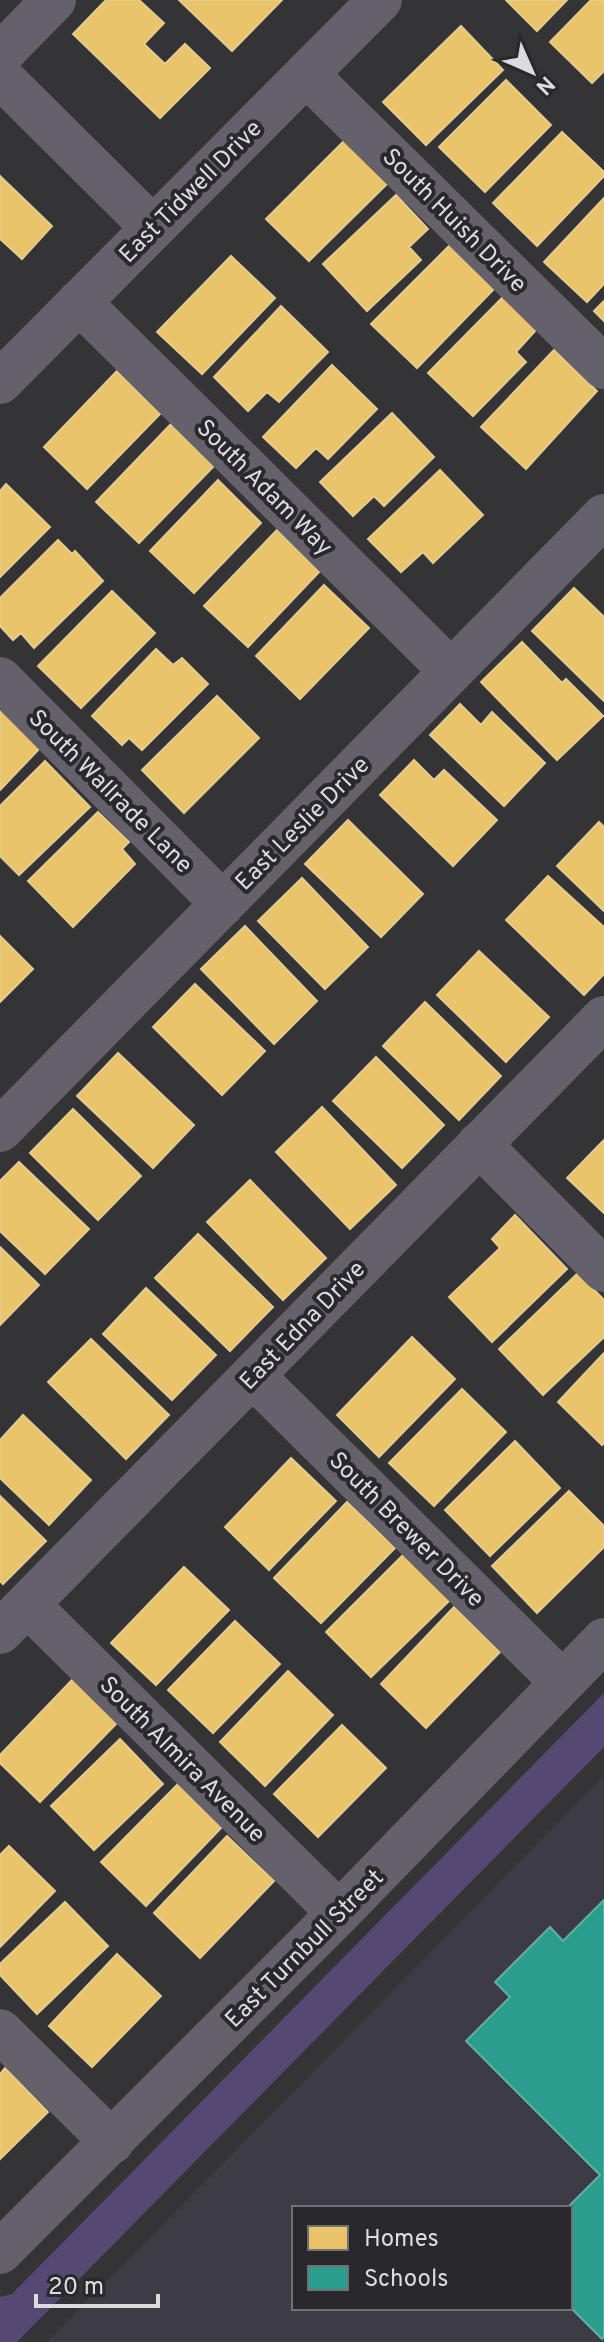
<svg xmlns="http://www.w3.org/2000/svg" width="604" height="2342" viewBox="0 0 604 2342" font-family="Overpass,sans-serif">
<style>
.built{fill:#3d3b44;fill-rule:evenodd}
.green{fill:#554974}
.homes{fill:#e9c46a;stroke:#e5cb8d;stroke-width:2}
.schools{fill:#2a9d8f;stroke:#5fb0a7;stroke-width:2}
.lines{fill:none;stroke-linecap:round;stroke-linejoin:round}
.minor{stroke:#64616b;stroke-width:44}
.labels{text-anchor:middle;stroke-width:8;stroke-linejoin:round;paint-order:stroke}
.street-label{font-size:24px;fill:#dcdcdf;stroke:#29282d}
</style>
<rect width="100%" height="100%" fill="#343336"/>
<path class="built" d="M604,1776V2342H47ZM294,2208H570V2308H294Z"/>
<path class="green" d="M604,1693V1747L17,2342H0V2297L12,2294Z"/>
<path class="homes" d="M106,0H139L164,23L144,44L165,64L185,44L210,68L160,118L73,34Z
M179,0H282L232,51Z
M506,0H567L537,31Z
M591,0H604V71L592,83L550,42Z
M461,26L503,70L426,145L383,102Z
M506,80L551,125L485,192L439,147Z
M562,132L604,172V176L537,246L493,203Z
M345,140L388,183L309,261L266,219Z
M0,176L52,226L22,259L0,239Z
M396,195L428,229L409,247L421,260L367,311L323,264Z
M604,198V284L587,302L544,262Z
M450,245L494,289L417,368L371,324Z
M231,256L275,298L202,374L157,332Z
M503,297L536,330L516,352L526,362L473,416L428,373Z
M604,301V321L594,311Z
M281,306L328,352L279,402L267,392L248,411L214,377Z
M554,350L597,391L526,469L481,427Z
M332,365L377,409L328,459L316,448L296,468L263,437Z
M117,371L160,414L87,489L44,447Z
M392,413L434,457L384,506L374,496L353,516L320,482Z
M171,424L214,466L139,543L96,502Z
M440,470L483,515L433,563L423,552L401,572L368,539Z
M218,480L261,523L194,593L150,551Z
M6,484L50,527L0,577V491Z
M277,530L320,571L248,647L204,606Z
M58,540L72,554L75,551L103,581L34,648L21,633L13,640L0,626V598Z
M324,585L369,628L300,699L256,656Z
M574,588L604,617V701L532,631Z
M112,591L155,633L81,708L38,666Z
M522,642L562,683L566,679L603,716L557,760L481,682Z
M156,649L173,665L182,658L208,684L142,750L129,738L122,745L92,716Z
M217,696L259,738L184,813L142,770Z
M460,704L481,725L492,712L545,763L504,806L430,735Z
M0,707L41,747L0,790Z
M414,760L434,780L444,770L497,820L453,866L380,795Z
M45,761L90,807L19,875L0,856V806Z
M98,812L129,842L122,849L135,864L73,927L28,881Z
M348,820L423,894L381,937L305,864Z
M599,822L604,827V911L557,866Z
M548,876L604,927V974L584,995L506,920Z
M302,878L368,947L325,989L258,921Z
M245,926L317,1001L274,1044L201,969Z
M0,936L33,969L0,1002Z
M479,951L549,1017L506,1062L437,995Z
M195,984L265,1051L222,1095L153,1027Z
M425,1002L501,1076L459,1120L383,1046Z
M118,1053L194,1125L153,1168L77,1096Z
M376,1057L444,1125L402,1168L333,1101Z
M322,1107L396,1185L350,1229L276,1152Z
M73,1109L141,1176L98,1220L30,1153Z
M604,1140V1213L567,1178Z
M19,1162L89,1229L45,1274L0,1231V1181Z
M250,1180L326,1258L283,1300L207,1222Z
M515,1215L567,1269L492,1342L449,1297L500,1248L492,1239Z
M198,1234L273,1307L230,1351L155,1278Z
M0,1247L39,1285L0,1325Z
M578,1273L604,1300V1337L543,1395L499,1349Z
M146,1288L216,1355L172,1400L103,1334Z
M412,1337L455,1379L379,1457L337,1415Z
M91,1339L169,1415L126,1459L48,1382Z
M604,1353V1443L602,1445L558,1402Z
M462,1389L506,1432L434,1506L389,1463Z
M23,1415L91,1480L49,1525L0,1478V1440Z
M515,1441L560,1488L490,1556L445,1510Z
M291,1458L336,1501L269,1570L225,1527Z
M569,1491L604,1526V1547L537,1613L492,1566Z
M0,1496L46,1541L3,1584L0,1581Z
M347,1502L395,1548L321,1623L274,1578Z
M404,1554L450,1600L371,1677L326,1632Z
M184,1567L229,1610L156,1685L111,1643Z
M454,1607L500,1652L426,1728L381,1684Z
M235,1621L280,1664L213,1733L168,1690Z
M288,1671L333,1715L265,1786L220,1742Z
M73,1679L117,1723L40,1802L0,1763V1755Z
M342,1725L386,1768L318,1837L274,1794Z
M120,1739L163,1784L94,1850L51,1806Z
M178,1784L222,1827L146,1906L101,1862Z
M227,1836L274,1881L200,1958L154,1913Z
M9,1846L55,1891L0,1947V1855Z
M65,1902L108,1946L37,2014L0,1975V1964Z
M117,1954L161,1996L92,2067L49,2026Z
M5,2068L48,2112L0,2159V2074Z"/>
<path class="schools" d="M604,1900V2336L602,2339L570,2307V2208H567L600,2175L466,2041L510,1997L495,1982L550,1927L563,1941Z"/>
<g class="lines">
<path class="minor" d="M0,55L54,0
M306,74L604,367
M0,76L153,228
M79,302L451,671
M0,382L380,0
M0,679L223,904
M0,1130L604,516
M479,1144L604,1270
M253,1376L562,1682
M28,1605L339,1913
M0,1632L604,1018
M0,2031L112,2142
M0,2252L339,1913L604,1640"/>
</g>
<g class="labels">
<g class="street-label">
<text transform="translate(190 191) rotate(-45)" y="8">East Tidwell Drive</text>
<text transform="translate(455 220) rotate(45)" y="8">South Huish Drive</text>
<text transform="translate(265 487) rotate(45)" y="8">South Adam Way</text>
<text transform="translate(111 791) rotate(45)" y="8">South Wallrade Lane</text>
<text transform="translate(302 823) rotate(-45)" y="8">East Leslie Drive</text>
<text transform="translate(302 1325) rotate(-46)" y="8">East Edna Drive</text>
<text transform="translate(407 1529) rotate(45)" y="8">South Brewer Drive</text>
<text transform="translate(183 1759) rotate(45)" y="8">South Almira Avenue</text>
<text transform="translate(304 1948) rotate(-45)" y="8">East Turnbull Street</text>
</g>
</g>
<rect x="292" y="2206" width="280" height="104" fill="#29282d" stroke="#717074" stroke-width="2"/>
<rect x="308" y="2226" width="40" height="24" fill="#e9c46a" stroke="#717074" stroke-width="2"/>
<text x="364" y="2246" font-size="24" fill="#dcdcdf">Homes</text>
<rect x="308" y="2266" width="40" height="24" fill="#2a9d8f" stroke="#717074" stroke-width="2"/>
<text x="364" y="2286" font-size="24" fill="#dcdcdf">Schools</text>
<g transform="translate(532 72) rotate(135)" stroke="#29282d" stroke-width="6" paint-order="stroke">
<path d="M0-6L14 30L0 20L-14 30Z" fill="#dcdcdf"/>
<text y="-12" font-size="22" font-weight="bold" text-anchor="middle" fill="#dcdcdf">N</text>
</g>
<path d="M36 2294v12h122v-12" fill="none" stroke="#dcdcdf" stroke-width="4"/>
<text x="48" y="2294" font-size="24" fill="#dcdcdf" stroke="#29282d" stroke-width="6" paint-order="stroke">20 m</text>
</svg>
